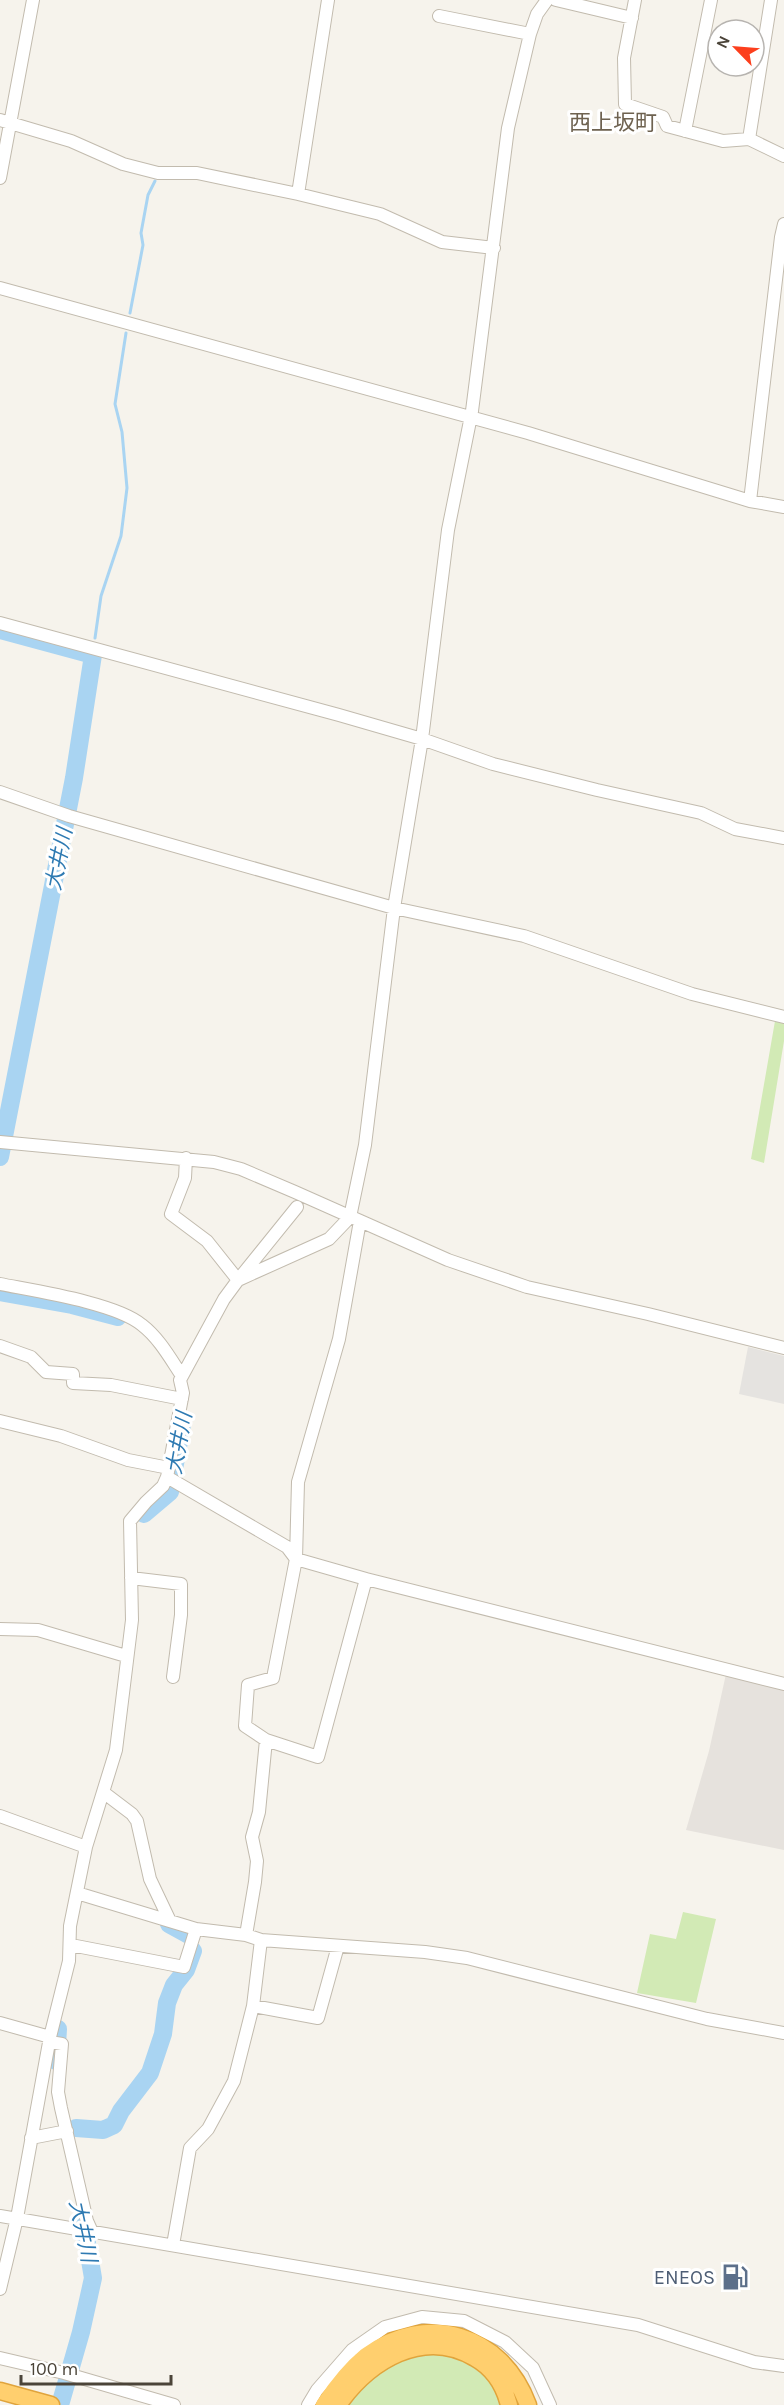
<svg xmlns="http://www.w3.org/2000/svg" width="784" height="2405" viewBox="0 0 784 2405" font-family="Karla,'Noto Sans JP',sans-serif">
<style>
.industrial{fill:#e6e2dd}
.green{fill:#d2eab5}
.parking{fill:#e5e3e0}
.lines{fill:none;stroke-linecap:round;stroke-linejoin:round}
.stream{stroke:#a9d4f2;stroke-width:3}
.river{stroke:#a9d4f2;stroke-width:18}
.minor-casing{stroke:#c2bbae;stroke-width:14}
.highway-casing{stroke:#e0a43c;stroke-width:19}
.minor{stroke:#fff;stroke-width:12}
.highway{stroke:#ffcf6e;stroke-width:16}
.labels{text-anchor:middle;stroke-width:6;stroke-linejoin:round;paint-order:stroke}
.service-label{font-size:20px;fill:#4e5e75;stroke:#fff;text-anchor:end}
.water-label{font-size:21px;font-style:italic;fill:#2e7ab2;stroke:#fff}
.quarter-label{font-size:22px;fill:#6e6250;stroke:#fff}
</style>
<rect width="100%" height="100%" fill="#f6f3ec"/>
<path class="industrial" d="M726,1674L784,1688V1850L686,1830L709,1751Z"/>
<path class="green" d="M775,1021L784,1023V1041L764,1163L751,1159Z
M683,1912L716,1919L696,2003L637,1993L650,1934L676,1939Z
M434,2352C456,2356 484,2365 496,2386C498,2391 499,2399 501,2405H348L358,2390L398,2360Z"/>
<path class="parking" d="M748,1347L784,1356V1404L739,1394Z"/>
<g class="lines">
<path class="stream" d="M130,313L143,245L141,233L148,195L155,181
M95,638L101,596L121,536L127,488L122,432L115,404L126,333"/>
<path class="river" d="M0,630L93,655L74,778L0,1157
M0,1292L72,1305L118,1317
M144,1514L170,1492L183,1419
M169,1924L189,1935
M56,2061L58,2029
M76,2128L103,2130L114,2125L121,2111L150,2073L163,2034L167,2003L174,1985L186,1970L193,1951
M60,2405L81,2332L93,2278L82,2214"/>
<g class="minor-casing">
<path id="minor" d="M556,0L632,18
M635,0L624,58L625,104L663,117L667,126L723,141L749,139L784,156
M439,16L530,34
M0,120L71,141L123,164L158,173H197L298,194L328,0
M685,131L711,0
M749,139L771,0
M0,178L33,0
M298,194L380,214L442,242L494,248
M0,288L528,433L750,501L784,507
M750,501L781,237L784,224
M0,623L339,715L422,739L493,764L597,790L701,813L735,829L784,838
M0,792L69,816L394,908L524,936L692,994L784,1017
M0,1142L214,1162L241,1169L295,1192L448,1260L527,1287L648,1314L784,1348
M186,1158L185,1178L171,1214L207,1241L238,1280L297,1207
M0,1284C35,1291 116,1303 142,1325C159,1338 170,1358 182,1376
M0,1346L31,1357L46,1372L73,1374V1383L111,1385L182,1399
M0,1421L61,1436L128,1460L169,1468
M167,1477L287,1547L296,1559
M296,1559L298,1482L339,1339L360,1221
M131,1578L181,1584V1615L173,1677
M366,1579L784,1684
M0,1629L38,1630L126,1656
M103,1792L132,1814L137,1821L150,1879L169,1919
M0,1816L86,1847
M77,1893L196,1929L246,1935L261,1940L425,1952L467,1958L707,2019L784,2033
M246,1935L255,1882L257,1861L252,1837L259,1812L266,1740L245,1726L248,1685L273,1678L296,1559L366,1579L318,1757L266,1740
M71,1945L184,1967L196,1929
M253,2006L261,1940
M0,2023L50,2037
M50,2042L62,2044L58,2092L61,2108L87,2221L92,2232
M31,2138L67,2131
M0,2216L638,2325L754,2362L784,2366
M173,2245L190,2148L208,2129L234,2081L253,2006L318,2018L338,1946
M0,2289L17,2218L50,2037L69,1961L70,1926L86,1847L116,1750L132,1620L130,1521L146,1502L163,1486L167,1477L183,1393L180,1380L224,1299L238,1280L329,1239L350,1217L365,1145L394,908L422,739L448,530L472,411L508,128L530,34L537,14L547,0
M0,2358L64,2373L174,2405
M308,2405L317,2390L352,2350L385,2327L422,2317L464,2321L505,2342L533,2368L550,2405"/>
</g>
<g class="highway-casing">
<path id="highway" d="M0,2391L51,2405
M324,2405C336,2387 349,2370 366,2356C427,2311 502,2334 528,2405
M338,2405C369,2361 423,2327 475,2358C493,2368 504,2385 509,2405"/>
</g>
<use href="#minor" class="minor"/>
<use href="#highway" class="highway"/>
</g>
<defs>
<g id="fuel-bare" transform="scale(2.07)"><path d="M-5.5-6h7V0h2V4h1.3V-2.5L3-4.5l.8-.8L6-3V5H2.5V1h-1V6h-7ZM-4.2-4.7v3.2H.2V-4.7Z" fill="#5c6f8a" stroke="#fff" stroke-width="2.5" paint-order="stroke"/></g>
</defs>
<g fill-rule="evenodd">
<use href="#fuel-bare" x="735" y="2277"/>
</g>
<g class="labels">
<g class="service-label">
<text x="715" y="2284">ENEOS</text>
</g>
<g class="water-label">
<text transform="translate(59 859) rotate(-79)" y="7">大井川</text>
<text transform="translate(179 1443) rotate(-80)" y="7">大井川</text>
<text transform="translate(83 2231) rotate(78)" y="7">大井川</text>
</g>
<g class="quarter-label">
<text x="613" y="130">西上坂町</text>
</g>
</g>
<g transform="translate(736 48) rotate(295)"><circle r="28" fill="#ffffff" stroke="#b7b4b0" stroke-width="1.5"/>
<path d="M0-4.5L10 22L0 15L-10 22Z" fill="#fc3f1d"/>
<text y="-9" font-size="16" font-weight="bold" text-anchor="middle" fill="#4b4439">N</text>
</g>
<path d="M21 2375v9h150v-9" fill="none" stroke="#4b4439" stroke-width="3"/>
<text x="30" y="2375" font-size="18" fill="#4b4439" stroke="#ffffff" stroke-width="4.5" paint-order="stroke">100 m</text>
</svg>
